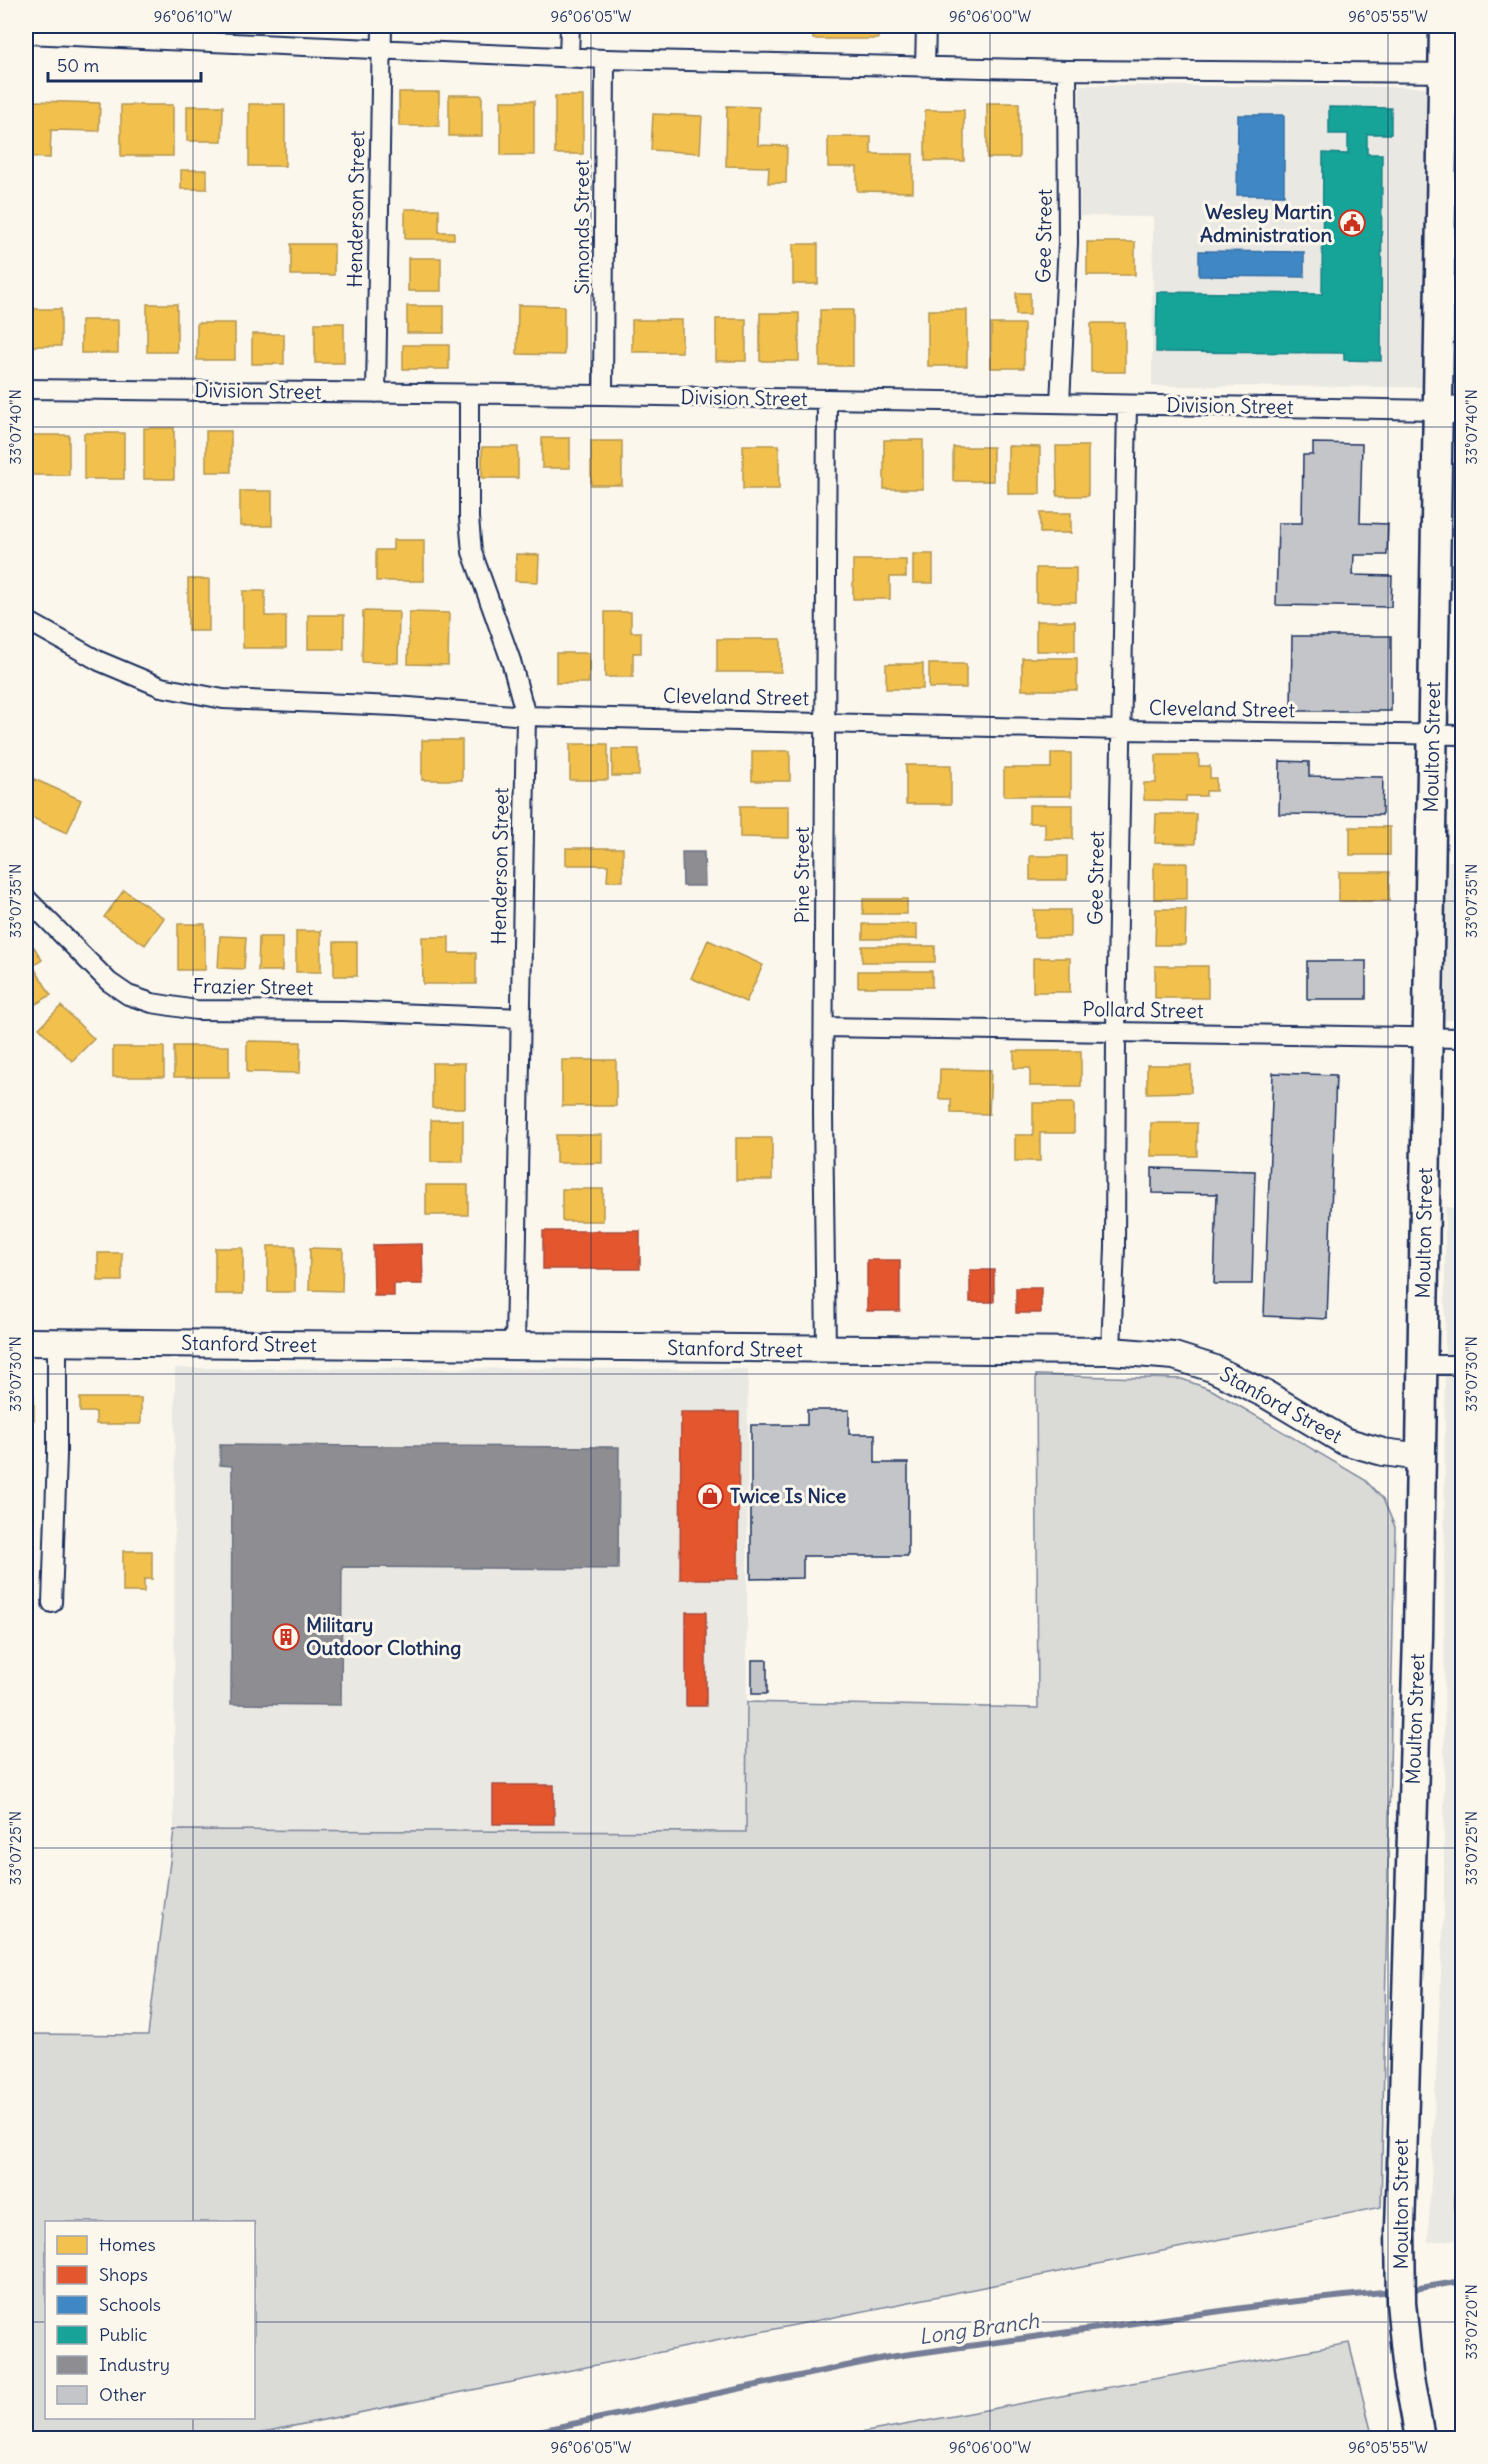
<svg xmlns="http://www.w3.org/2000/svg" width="1488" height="2464" viewBox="0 0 1488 2464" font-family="Delius,sans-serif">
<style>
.built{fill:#eae8e2}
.green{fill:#dadad7;stroke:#7a849a;stroke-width:1.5;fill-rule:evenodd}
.homes{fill:#f2c14e;stroke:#b29553;stroke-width:1.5}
.shops{fill:#e4572e;stroke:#a84b3c;stroke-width:1.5}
.schools{fill:#3f88c5;stroke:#346da6;stroke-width:1.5}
.public{fill:#17a398;stroke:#188087;stroke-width:1.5}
.industry{fill:#8d8d92;stroke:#6b7182;stroke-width:1.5}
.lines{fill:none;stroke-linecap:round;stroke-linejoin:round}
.stream{stroke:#747e96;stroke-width:6}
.building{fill:#c3c5c9;stroke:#1b2f5e;stroke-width:1.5}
.street-casing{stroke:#1b2f5e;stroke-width:22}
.secondary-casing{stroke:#1b2f5e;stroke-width:30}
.primary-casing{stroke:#1b2f5e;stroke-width:33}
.street{stroke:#fbf7ec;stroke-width:18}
.secondary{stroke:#fbf7ec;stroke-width:26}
.primary{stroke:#fbf7ec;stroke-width:28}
.ticks{fill:none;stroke:#1b2f5e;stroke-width:1.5;stroke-opacity:0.45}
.labels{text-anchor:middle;stroke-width:6;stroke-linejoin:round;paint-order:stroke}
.street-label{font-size:20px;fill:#1b2f5e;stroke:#fbf7ec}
.poi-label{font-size:20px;font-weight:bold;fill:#1b2f5e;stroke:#fbf7ec;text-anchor:start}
.water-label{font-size:21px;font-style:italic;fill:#47577a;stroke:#fbf7ec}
.neatline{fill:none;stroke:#1b2f5e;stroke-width:2}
.ticks-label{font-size:15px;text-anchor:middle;fill:#1b2f5e}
</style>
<rect width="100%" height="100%" fill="#fbf7ec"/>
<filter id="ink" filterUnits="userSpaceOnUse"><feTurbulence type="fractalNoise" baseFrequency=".0167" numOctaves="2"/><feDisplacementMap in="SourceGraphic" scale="12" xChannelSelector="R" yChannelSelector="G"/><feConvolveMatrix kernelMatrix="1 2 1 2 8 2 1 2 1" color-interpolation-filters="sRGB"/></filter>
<g filter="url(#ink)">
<path class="built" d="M1080,85L1427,87L1426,387L1152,386L1153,217L1080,216Z
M1447,861H1462V1020H1445Z
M1445,1207L1462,1208V2239L1428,2242L1444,1911Z
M175,1368L748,1369L746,1832L174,1830Z"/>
<path class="green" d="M1036,1375L1182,1379L1212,1390L1365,1480L1383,1499L1395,1527L1381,2207L234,2438H26V2034L148,2035L174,1830L746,1832L747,1702L1038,1708ZM46,2222H254V2418H46Z
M1349,2343L1373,2438H833Z"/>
<path class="homes" d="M813,26H878V39H813Z
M943,26H1003V32H943Z
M1099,26H1129V29L1099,28Z
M399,92H439V126H399Z
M449,95H482V136H449Z
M555,96H583V154H555Z
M34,101L100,103L99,131L51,130L50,158L26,157V120H34Z
M501,101H534V155H501Z
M987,103H1019V158H987Z
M249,104H285V166H249Z
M121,105H173V156H121Z
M187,106H223L222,141H187Z
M727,106L759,107L758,145L787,146L786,183H768L769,167L726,166Z
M925,110H964V161H925Z
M653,114L702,116L700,153L651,150Z
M828,137H871V154H913V192L857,191V167H828Z
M181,170H207V189H181Z
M405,209H439V232H454V239H405Z
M1087,242H1135V275H1087Z
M291,244H334V275H291Z
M793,244H818V284H793Z
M408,258H441V291H408Z
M1016,293H1030V315H1016Z
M147,304H177V352H147Z
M518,305L564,306V355L517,354Z
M407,306H444V333H407Z
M28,309H61V346H28Z
M820,310H853V366H820Z
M928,310H967V366H928Z
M760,313H799V361H760Z
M716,319H746V361H716Z
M81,320H118V353H81Z
M632,320H682V352H632Z
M197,323H235V360H197Z
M315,323H344V363H315Z
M1091,323H1125V372H1091Z
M991,324H1024V368H991Z
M252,334H284V364H252Z
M403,345H449V369H403Z
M144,428H174V479H144Z
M206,431H231V472H206Z
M84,433H124V479H84Z
M26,435H69V475H26Z
M542,438H570V468H542Z
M884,440H923V489H884Z
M591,441H622V485H591Z
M743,445H779V489H743Z
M1008,446L1040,447V494H1008Z
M1056,446H1088V496H1057Z
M482,447H518V478H482Z
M953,447H993V481H953Z
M240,491H272V526H240Z
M1040,513H1071V533H1040Z
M393,540H424V581H376V550H393Z
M516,554L539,555L538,582L515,581Z
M913,554H933V583H913Z
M853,560H906V577H890V599H853Z
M1036,568H1076V602H1036Z
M188,579H209V631H188Z
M243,591H265V616H286V648H243Z
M363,611L399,612L398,663L362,662Z
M409,612L449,613L448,665L408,664Z
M605,612H631V632H641V653H633V677H605Z
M308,615H344V649H308Z
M1036,621H1075V651H1036Z
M717,639H781V672H717Z
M556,653H589V683H556Z
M1022,658H1077V690H1022Z
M886,664H923V689H886Z
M929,664H966V688H929Z
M422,740H462V780H422Z
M570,744H608V780H570Z
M612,749H639V776H612Z
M752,751H790V781H752Z
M1051,753H1071V796H1004V768H1051Z
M1156,755H1199V766H1210V778H1216V791H1206V796H1186V801L1144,800V783H1156Z
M906,765H951V804H906Z
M34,779L81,800L67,833L26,815V798Z
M1029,805H1073V839H1045V823H1029Z
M740,806H789V838L740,837Z
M1156,814H1196L1195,844L1155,843Z
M1350,827H1390V855H1350Z
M566,848H623V881H607L608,865H566Z
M1030,856H1067V880H1030Z
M1154,863H1187V899H1154Z
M1339,872H1389V901H1339Z
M124,890L164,918L145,945L104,917Z
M863,899H907V914H863Z
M1156,909H1186L1185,945H1155Z
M1034,910H1070V937H1034Z
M178,924H205V970H178Z
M863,924H917V939H863Z
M296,931H321V972H296Z
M220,936L246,937L244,969L218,968Z
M259,937H282V971H258Z
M422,937H449V953H476V984H423Z
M708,940L763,965L746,1002L691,978Z
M334,942H357V976H334Z
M862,946H935V962H862Z
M34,947L42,960L33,966L51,995L26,1010V953Z
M1033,958H1070V992H1033Z
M1155,966H1208V998H1155Z
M858,971H932V987H858Z
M61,1006L94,1039L72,1061L39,1028Z
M247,1041L301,1042L300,1073L247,1072Z
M174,1046H229V1077H174Z
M113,1047H164V1077H113Z
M1014,1051H1081V1086H1030V1068H1014Z
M562,1060H616V1106H562Z
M432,1063H465V1108H432Z
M1147,1065H1191V1092L1147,1093Z
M940,1069L991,1070L989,1114L951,1113V1099H939Z
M1033,1103H1074V1133H1040V1161H1015V1135H1033Z
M431,1120H463V1162H431Z
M1151,1123H1197V1156H1151Z
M556,1135H602V1163H556Z
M736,1138H772V1180H736Z
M426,1185H468V1215H426Z
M562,1189H603V1221H562Z
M268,1246H295V1292H268Z
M215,1248H243V1294H215Z
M310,1248L343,1249L342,1291L309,1290Z
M98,1253H122V1281H98Z
M26,1395H34V1420H26Z
M80,1398H141V1424H96V1412H80Z
M26,1446H30V1473H26Z
M123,1551H152V1579H144V1592H123Z"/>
<path class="shops" d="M1457,1221H1462V1246H1457Z
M543,1231H640V1269H543Z
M422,1244L423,1284H394V1296H374L373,1245Z
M867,1260H900V1311H867Z
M970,1270H994V1302H970Z
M1016,1288H1041V1313H1016Z
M681,1412H739L738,1579H680Z
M686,1612H706V1706H686Z
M493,1785H554V1824H493Z
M1455,2169H1462V2217H1455Z"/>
<path class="schools" d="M1238,115H1284V195H1237Z
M1199,251L1304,252V277L1199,276Z"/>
<path class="public" d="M1329,107L1391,108V134H1367V154H1382L1381,361L1344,360V353L1156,352L1157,292L1322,294L1323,153L1348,154V134H1329Z"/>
<path class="industry" d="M682,852H704L705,886H683Z
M220,1445L619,1447L618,1569L342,1567L341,1705L231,1704L232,1466L220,1465Z"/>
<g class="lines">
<path class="stream" d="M1408,2290L1462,2281
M506,2438L889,2357L1279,2303L1392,2291"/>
</g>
<path class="building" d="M1313,443L1362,444L1360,523L1388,524L1387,555H1354L1353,575L1392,576L1391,607L1276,605L1278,523H1302L1303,455H1313Z
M1292,636H1391V711H1291Z
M1280,761L1309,762V776L1383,777L1382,815L1279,814Z
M1307,961H1366V999H1307Z
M1273,1073L1336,1075L1327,1319L1264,1316Z
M1152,1168L1255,1171L1252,1284H1214L1217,1194L1152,1193Z
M807,1410H849V1434H875V1463H908V1556H803V1578L751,1579V1425H807Z
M752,1660H767V1694H752Z"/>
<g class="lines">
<g class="street-casing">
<path id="street" d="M26,34L605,59L1067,70L1462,73
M569,57L570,26
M925,66L926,26
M26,389L603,395L1437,410
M376,393L382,26
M469,394V518L472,552L511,661L526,716L515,1347
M603,395L605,59
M1060,403L1068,243L1067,70
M26,620L99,661L161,687L223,699L396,706L526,716L1121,730L1462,735
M26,898L109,982L128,995L152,1003L196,1010L343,1011L520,1018
M824,1027L1462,1038
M826,1350L823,1113L827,399
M1111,1351L1115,1247L1116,1032L1127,405
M1422,1365H1462
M52,1603L57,1455V1342"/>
</g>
<g class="secondary-casing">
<path id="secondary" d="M1437,410H1462
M26,1342L1111,1351L1174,1356L1212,1368L1267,1395L1344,1441L1383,1452L1421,1457"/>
</g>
<g class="primary-casing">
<path id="primary" d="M1420,2438L1408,2373L1401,2302L1400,2229L1418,1636L1444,26"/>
</g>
<use href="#street" class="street"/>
<use href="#secondary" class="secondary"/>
<use href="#primary" class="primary"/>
</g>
</g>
<path class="ticks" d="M193,26V2222M591,26V2438M990,26V2438M1388,26V2438M26,427H1462M26,901H1462M26,1374H1462M26,1848H1462M26,2322H46M254,2322H1462M193,2418V2438"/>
<defs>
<g id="civic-ring" transform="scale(1.35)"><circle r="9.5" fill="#fbf7ec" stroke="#c8321e" stroke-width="1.5"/><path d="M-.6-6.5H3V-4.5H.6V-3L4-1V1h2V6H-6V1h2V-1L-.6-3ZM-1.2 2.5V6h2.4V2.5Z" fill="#c8321e"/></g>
<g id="shop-ring" transform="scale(1.35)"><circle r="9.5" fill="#fbf7ec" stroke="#c8321e" stroke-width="1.5"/><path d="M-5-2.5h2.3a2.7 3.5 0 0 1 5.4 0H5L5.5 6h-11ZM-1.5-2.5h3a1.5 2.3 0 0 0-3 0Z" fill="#c8321e"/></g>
<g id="building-ring" transform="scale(1.35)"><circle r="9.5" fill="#fbf7ec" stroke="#c8321e" stroke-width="1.5"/><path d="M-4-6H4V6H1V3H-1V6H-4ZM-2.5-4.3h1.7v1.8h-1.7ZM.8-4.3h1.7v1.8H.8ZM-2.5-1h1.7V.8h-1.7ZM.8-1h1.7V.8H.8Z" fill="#c8321e"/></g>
</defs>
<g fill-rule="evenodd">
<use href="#civic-ring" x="1352" y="223"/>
<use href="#shop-ring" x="710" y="1496"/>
<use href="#building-ring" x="286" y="1637"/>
</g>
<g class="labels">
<g class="street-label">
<text transform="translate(356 209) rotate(-89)" y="7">Henderson Street</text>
<text transform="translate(582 227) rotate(-90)" y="7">Simonds Street</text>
<text transform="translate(1044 236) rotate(-89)" y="7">Gee Street</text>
<text transform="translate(258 391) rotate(1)" y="7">Division Street</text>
<text transform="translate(744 398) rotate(1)" y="7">Division Street</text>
<text transform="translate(1230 406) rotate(1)" y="7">Division Street</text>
<text transform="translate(736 697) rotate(1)" y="7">Cleveland Street</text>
<text transform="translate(1222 709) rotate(1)" y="7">Cleveland Street</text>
<text transform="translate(1432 747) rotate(-89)" y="7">Moulton Street</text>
<text transform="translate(500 866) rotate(-89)" y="7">Henderson Street</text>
<text transform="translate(802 875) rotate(-90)" y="7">Pine Street</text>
<text transform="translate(1096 878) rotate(-89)" y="7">Gee Street</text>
<text transform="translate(253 987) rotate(1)" y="7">Frazier Street</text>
<text transform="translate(1143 1010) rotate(1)" y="7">Pollard Street</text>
<text transform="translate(1424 1233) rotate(-89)" y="7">Moulton Street</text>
<text transform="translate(249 1344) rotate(1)" y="7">Stanford Street</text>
<text transform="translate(735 1349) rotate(1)" y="7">Stanford Street</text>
<text transform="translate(1281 1405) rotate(29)" y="7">Stanford Street</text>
<text transform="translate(1415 1719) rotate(-88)" y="7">Moulton Street</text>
<text transform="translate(1401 2204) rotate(-90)" y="7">Moulton Street</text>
</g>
<g class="poi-label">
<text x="1332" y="219" text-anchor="end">Wesley Martin<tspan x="1332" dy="23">Administration</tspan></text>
<text x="730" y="1503">Twice Is Nice</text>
<text x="306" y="1632">Military<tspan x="306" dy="23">Outdoor Clothing</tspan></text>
</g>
<g class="water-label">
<text transform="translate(979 2329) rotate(-8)" y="7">Long Branch</text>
</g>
</g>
<rect width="1488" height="2464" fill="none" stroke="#fbf7ec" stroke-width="66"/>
<rect x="45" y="2221" width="210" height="198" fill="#fbf7ec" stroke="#a1a7b3" stroke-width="1.5"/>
<rect x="57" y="2236" width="30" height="18" fill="#f2c14e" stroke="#a1a7b3" stroke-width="1.5"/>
<text x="99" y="2251" font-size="18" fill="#1b2f5e">Homes</text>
<rect x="57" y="2266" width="30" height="18" fill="#e4572e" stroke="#a1a7b3" stroke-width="1.5"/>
<text x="99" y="2281" font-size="18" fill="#1b2f5e">Shops</text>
<rect x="57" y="2296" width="30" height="18" fill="#3f88c5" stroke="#a1a7b3" stroke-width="1.5"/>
<text x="99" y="2311" font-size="18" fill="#1b2f5e">Schools</text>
<rect x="57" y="2326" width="30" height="18" fill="#17a398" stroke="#a1a7b3" stroke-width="1.5"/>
<text x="99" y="2341" font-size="18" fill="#1b2f5e">Public</text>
<rect x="57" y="2356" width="30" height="18" fill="#8d8d92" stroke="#a1a7b3" stroke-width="1.5"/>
<text x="99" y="2371" font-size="18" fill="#1b2f5e">Industry</text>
<rect x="57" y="2386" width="30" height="18" fill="#c3c5c9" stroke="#a1a7b3" stroke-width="1.5"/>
<text x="99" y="2401" font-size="18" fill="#1b2f5e">Other</text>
<path d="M48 72v9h153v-9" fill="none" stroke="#1b2f5e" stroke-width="3"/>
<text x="57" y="72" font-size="18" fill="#1b2f5e" stroke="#fbf7ec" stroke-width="4.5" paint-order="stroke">50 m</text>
<rect x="33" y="33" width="1422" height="2398" class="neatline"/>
<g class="ticks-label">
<text x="193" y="22">96°06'10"W</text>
<text x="591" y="22">96°06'05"W</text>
<text x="990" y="22">96°06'00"W</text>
<text x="1388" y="22">96°05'55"W</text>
<text transform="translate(16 427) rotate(-90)" y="5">33°07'40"N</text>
<text transform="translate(1472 427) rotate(-90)" y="5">33°07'40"N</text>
<text transform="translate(16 901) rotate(-90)" y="5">33°07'35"N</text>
<text transform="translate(1472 901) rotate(-90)" y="5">33°07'35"N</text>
<text transform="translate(16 1374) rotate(-90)" y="5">33°07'30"N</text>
<text transform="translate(1472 1374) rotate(-90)" y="5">33°07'30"N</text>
<text transform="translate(16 1848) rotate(-90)" y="5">33°07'25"N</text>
<text transform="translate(1472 1848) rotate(-90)" y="5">33°07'25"N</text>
<text transform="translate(1472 2322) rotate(-90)" y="5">33°07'20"N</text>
<text x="591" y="2453">96°06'05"W</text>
<text x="990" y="2453">96°06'00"W</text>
<text x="1388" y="2453">96°05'55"W</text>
</g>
</svg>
